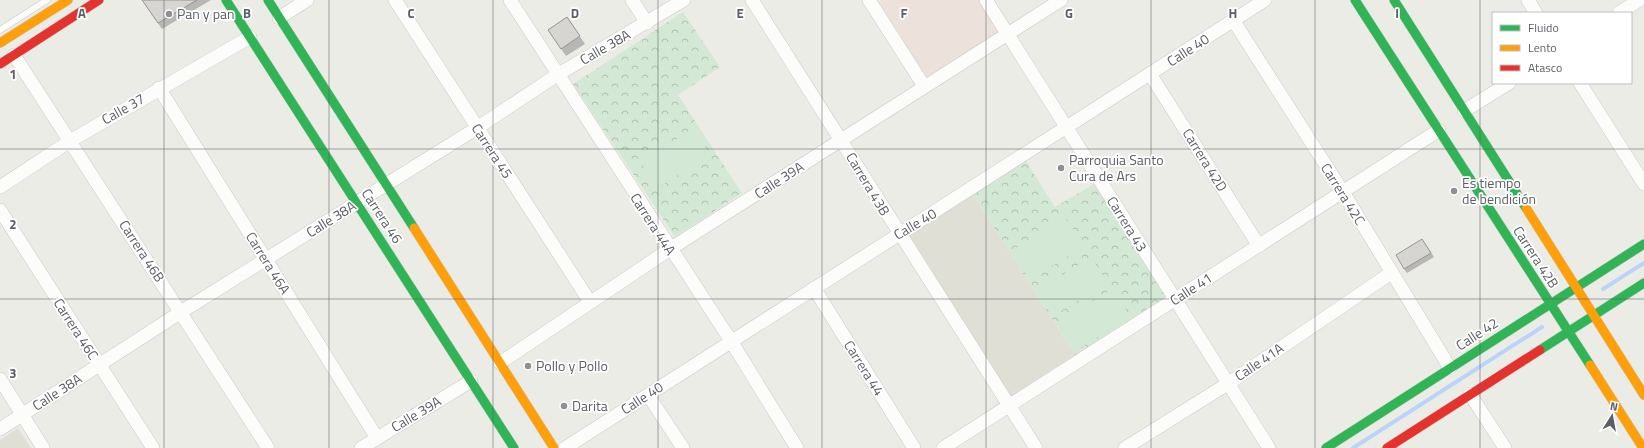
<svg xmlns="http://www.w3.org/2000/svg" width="1644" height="448" viewBox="0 0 1644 448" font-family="'Titillium Web',sans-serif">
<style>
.education{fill:#e0dfd6}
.medical{fill:#ece1db}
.forest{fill:url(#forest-crowns)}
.pitch{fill:#d4e9d5}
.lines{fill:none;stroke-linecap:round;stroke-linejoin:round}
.stream{stroke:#bad4f8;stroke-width:4}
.lane-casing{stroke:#c9cac9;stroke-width:7}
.street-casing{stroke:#c9cac9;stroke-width:14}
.fast-casing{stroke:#c8c8c8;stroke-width:10}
.slow-casing{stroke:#c8c8c8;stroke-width:10}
.jam-casing{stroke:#c8c8c8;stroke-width:10}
.lane{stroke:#fcfcfb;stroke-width:6}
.street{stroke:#fcfcfb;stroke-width:13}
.fast{stroke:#30b455;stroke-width:9}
.slow{stroke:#ff9f0a;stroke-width:9}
.jam{stroke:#e5322d;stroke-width:9}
.wall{fill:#b8b7b5}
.building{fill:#d6d5d2;stroke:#969593}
.grid{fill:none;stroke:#5c5f65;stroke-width:1;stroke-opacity:0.55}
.poi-dot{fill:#8e9092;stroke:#fff;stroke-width:1.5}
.labels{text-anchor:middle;stroke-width:3.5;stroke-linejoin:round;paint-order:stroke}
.poi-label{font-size:14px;fill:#5c5f65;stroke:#fff;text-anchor:start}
.street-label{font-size:14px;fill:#5c5f65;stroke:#fff}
.grid-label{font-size:13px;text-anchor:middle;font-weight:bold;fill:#5c5f65;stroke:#fff;stroke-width:3.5;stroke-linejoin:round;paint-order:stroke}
</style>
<defs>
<pattern id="forest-crowns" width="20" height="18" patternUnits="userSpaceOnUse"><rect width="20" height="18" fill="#d4e9d5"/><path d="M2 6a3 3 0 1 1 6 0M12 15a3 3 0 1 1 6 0" fill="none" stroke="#afc0b0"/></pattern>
</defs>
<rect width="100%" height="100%" fill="#ecece7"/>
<path class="education" d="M970,190L1079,361L1009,406L898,233Z
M18,428L31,448H0V440Z"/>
<path class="medical" d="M882,0H986L1007,34L924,86L873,5Z"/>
<path class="forest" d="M683,12L720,67L678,95L742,193L675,237L573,84Z
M1023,156L1055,207L1099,181L1175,299L1079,361L970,190Z"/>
<path class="pitch" d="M693,128L710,154L658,188L641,162Z
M1065,217L1084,246L1030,280L1011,251Z
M1091,257L1107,282L1053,316L1037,291Z
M1112,289L1130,316L1076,351L1058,323Z"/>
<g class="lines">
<path class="stream" d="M1603,289L1644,263
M1353,448L1542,327"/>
<g class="lane-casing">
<path id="lane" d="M0,30L47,0"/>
</g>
<g class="street-casing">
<path id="street" d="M395,0L590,302
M510,0L731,341L797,448
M632,0L647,23
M752,0L1036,448
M869,0L924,86
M986,0L1269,448
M1528,0L1536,13
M1619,13L1639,0
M279,18L307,0
M1233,20L1343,192L1450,368
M14,55L268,448
M1150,74L1259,246
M1580,83L1644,184
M159,88L377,438
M1464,111L1509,83
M0,187L70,141L250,37
M0,210L153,448
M814,288L914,448
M500,363L670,249L1061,0
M0,379L43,448
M1470,394L1505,448
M648,395L683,448
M0,429L181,312L477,128L557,75L684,0
M361,448L471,381
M565,448L1265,0
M943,448L1439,130
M1125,448L1229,383L1391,273"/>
</g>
<g class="fast-casing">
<path id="fast" d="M226,0L514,448
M268,0L414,228
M1355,0L1590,365
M1394,0L1526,208
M1540,350L1644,283
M1326,448L1644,244"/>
</g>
<g class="slow-casing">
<path id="slow" d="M0,43L68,0
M1526,208L1644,395
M414,228L554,448
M1590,365L1643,448"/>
</g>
<g class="jam-casing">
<path id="jam" d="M0,64L99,0
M1387,448L1540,350"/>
</g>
<use href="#lane" class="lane"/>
<use href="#street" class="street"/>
<use href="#fast" class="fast"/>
<use href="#slow" class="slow"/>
<use href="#jam" class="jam"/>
</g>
<path class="wall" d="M142,0H211L162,29Z
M567,17L585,44L566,56L548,30Z
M1425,243L1434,257L1407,273L1404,269Z"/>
<path class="building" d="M142,0H197L158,23Z
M567,17L580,36L561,49L548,30Z
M1422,239L1431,253L1404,269L1396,255Z"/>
<path class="grid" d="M164,0V448M329,0V448M493,0V448M658,0V448M822,0V448M986,0V448M1151,0V448M1315,0V448M1480,0V448M0,149H1644M0,299H1644"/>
<g class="poi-dot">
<circle cx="169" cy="14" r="4"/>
<circle cx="1061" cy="168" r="4"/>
<circle cx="1454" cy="191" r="4"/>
<circle cx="528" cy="366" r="4"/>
<circle cx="564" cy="406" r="4"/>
</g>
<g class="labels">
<g class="poi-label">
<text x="177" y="19">Pan y pan</text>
<text x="1069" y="165">Parroquia Santo<tspan x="1069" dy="16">Cura de Ars</tspan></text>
<text x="1462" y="188">Es tiempo<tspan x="1462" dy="16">de bendición</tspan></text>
<text x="536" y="371">Pollo y Pollo</text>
<text x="572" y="411">Darita</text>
</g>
<g class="street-label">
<text transform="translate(605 47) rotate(-30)" y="5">Calle 38A</text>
<text transform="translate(1188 50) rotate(-33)" y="5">Calle 40</text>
<text transform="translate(123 109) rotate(-30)" y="5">Calle 37</text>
<text transform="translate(492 151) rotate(57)" y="5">Carrera 45</text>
<text transform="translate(1205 160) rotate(58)" y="5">Carrera 42D</text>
<text transform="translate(779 180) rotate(-33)" y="5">Calle 39A</text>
<text transform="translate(868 184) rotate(59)" y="5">Carrera 43B</text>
<text transform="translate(1343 194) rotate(58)" y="5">Carrera 42C</text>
<text transform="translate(382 216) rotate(57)" y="5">Carrera 46</text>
<text transform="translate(331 219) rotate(-32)" y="5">Calle 38A</text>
<text transform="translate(653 224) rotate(57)" y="5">Carrera 44A</text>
<text transform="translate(915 224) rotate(-31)" y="5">Calle 40</text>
<text transform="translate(1127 224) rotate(58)" y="5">Carrera 43</text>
<text transform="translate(142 251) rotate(57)" y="5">Carrera 46B</text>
<text transform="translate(1536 257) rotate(57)" y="5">Carrera 42B</text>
<text transform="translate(268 263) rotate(58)" y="5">Carrera 46A</text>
<text transform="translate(1191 289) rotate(-33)" y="5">Calle 41</text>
<text transform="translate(76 329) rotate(57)" y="5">Carrera 46C</text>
<text transform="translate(1477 334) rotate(-33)" y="5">Calle 42</text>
<text transform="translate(1259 362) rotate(-34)" y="5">Calle 41A</text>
<text transform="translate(864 368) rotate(58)" y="5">Carrera 44</text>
<text transform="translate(57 392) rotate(-33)" y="5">Calle 38A</text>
<text transform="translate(642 398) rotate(-33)" y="5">Calle 40</text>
<text transform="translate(416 414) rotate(-31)" y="5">Calle 39A</text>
</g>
</g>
<g class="grid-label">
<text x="82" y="18">A</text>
<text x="247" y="18">B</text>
<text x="411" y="18">C</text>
<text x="575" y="18">D</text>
<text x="740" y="18">E</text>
<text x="904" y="18">F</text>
<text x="1069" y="18">G</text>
<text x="1233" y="18">H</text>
<text x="1397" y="18">I</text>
<text x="13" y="79">1</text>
<text x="13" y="229">2</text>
<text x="13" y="378">3</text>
</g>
<rect x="1492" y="12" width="140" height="72" fill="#ffffff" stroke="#bebfc1"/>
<rect x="1500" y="25" width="20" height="6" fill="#30b455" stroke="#bebfc1"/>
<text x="1528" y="32" font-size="12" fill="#5c5f65">Fluido</text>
<rect x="1500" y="45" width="20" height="6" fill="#ff9f0a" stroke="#bebfc1"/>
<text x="1528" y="52" font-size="12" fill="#5c5f65">Lento</text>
<rect x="1500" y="65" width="20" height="6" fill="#e5322d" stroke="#bebfc1"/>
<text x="1528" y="72" font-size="12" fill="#5c5f65">Atasco</text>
<g transform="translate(1612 416) rotate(11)" stroke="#ffffff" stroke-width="3" paint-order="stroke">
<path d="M0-3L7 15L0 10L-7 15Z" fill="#5c5f65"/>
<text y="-6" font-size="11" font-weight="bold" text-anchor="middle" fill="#5c5f65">N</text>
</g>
</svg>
